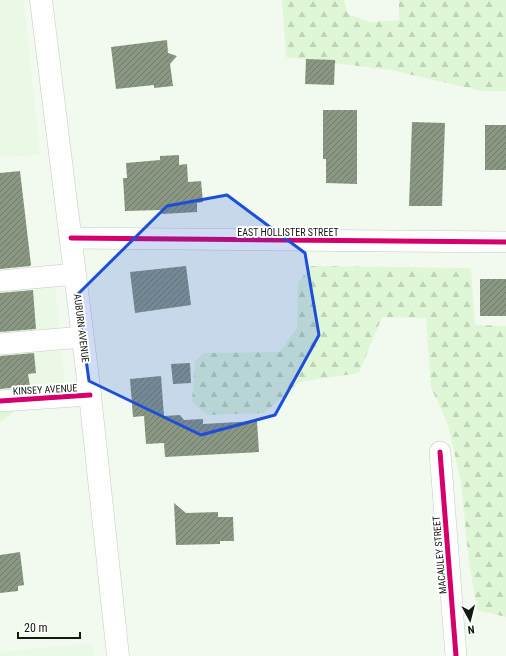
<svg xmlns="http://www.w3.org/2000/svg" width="506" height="656" viewBox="0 0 506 656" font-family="'Roboto Condensed',sans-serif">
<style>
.built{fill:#eaf9e5}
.forest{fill:url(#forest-firs)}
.building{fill:url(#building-hatch)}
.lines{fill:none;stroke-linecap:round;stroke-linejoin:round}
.minor-casing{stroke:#c5cbc2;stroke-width:22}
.major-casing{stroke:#c5cbc2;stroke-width:23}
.minor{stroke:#fdfefd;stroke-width:21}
.major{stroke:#fdfefd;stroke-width:22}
.cycleway-casing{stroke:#fff;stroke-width:8}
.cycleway{stroke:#d6006c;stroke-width:5}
.marked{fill:#1d4ed8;fill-opacity:0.2;stroke:#1d4ed8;stroke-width:3;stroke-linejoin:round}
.labels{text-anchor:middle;stroke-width:4;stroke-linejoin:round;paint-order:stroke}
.street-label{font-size:10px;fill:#131811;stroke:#fff}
</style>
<defs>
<pattern id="forest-firs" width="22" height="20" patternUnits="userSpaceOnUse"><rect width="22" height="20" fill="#dff7d6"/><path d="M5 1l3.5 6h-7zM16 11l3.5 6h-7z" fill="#bed3b7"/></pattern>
<pattern id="building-hatch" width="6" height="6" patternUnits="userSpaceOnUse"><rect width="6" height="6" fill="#8a9883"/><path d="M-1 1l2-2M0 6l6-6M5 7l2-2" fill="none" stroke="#707b6a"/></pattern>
</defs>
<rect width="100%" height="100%" fill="#f2faef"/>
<path class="built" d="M0,0H22L24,4L40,155L0,157Z
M54,272L65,388L0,391V276Z
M92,643L94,656H0V652Z"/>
<path class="forest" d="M282,0H344L348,14L370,22L399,20V0H506V91H482L391,70L286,57Z
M311,266L471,268L475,325L506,326V617L477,610L468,554L461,482L448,425L431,387L426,318L382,317L359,373L300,382L264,413L207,415L192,402L195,361L204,353L280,352L297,328L298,283Z
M17,410L0,422V411Z"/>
<path class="building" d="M167,40L168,53L177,56L170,64L173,86L154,88V85L116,89L111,47Z
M306,59L335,60L334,85L305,84Z
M323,110H357V184L326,183V159H323Z
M412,122L445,123L442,206H409Z
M485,125H506V170H485Z
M179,155V165L187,164L188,182L201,181L203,202L197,203V212L162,214V210L125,211L123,178H127L126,163L160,160V156Z
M20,171L31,265L30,266L0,269V173Z
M186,266L191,305L135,313L130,272Z
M480,279H506V316H480Z
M33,290L36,329L0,332V293Z
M34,353L36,373L28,374L30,386L0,389V356Z
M190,363L191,383L173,384L171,364Z
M161,376L164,416L180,415L184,420L203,419V424L257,421L259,452L165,457L164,443L146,444L144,416L133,417L130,379Z
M174,503L186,513L218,512V517H233L234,541H220V544L176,545Z
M20,552L24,585L18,586V591L0,593V555Z"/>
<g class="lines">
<g class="minor-casing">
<path id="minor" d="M71,238L506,242
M0,281L75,274
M0,344L83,337
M0,401L90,395
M440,452L456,656"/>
</g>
<g class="major-casing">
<path id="major" d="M41,0L90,395L118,656"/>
</g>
<use href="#minor" class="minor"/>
<use href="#major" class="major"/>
<g class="cycleway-casing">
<path id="cycleway" d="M71,238L506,242
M0,401L90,395
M440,452L456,656"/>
</g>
<use href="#cycleway" class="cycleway"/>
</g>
<path class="marked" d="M227,195L305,253L319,335L275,415L201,435L89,381L77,295L167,206Z"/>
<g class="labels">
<g class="street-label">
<text x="288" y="236">EAST HOLLISTER STREET</text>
<text transform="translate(82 328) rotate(83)" y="4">AUBURN AVENUE</text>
<text transform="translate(45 389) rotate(-3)" y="4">KINSEY AVENUE</text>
<text transform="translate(439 555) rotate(-95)" y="4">MACAULEY STREET</text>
</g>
</g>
<g transform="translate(470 620) rotate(173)" stroke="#ffffff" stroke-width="3" paint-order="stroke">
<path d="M0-3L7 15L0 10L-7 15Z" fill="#131811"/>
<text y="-6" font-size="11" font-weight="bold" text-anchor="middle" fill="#131811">N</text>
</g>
<path d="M18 632v6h62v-6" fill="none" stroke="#131811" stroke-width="2"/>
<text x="24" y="632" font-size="12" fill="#131811" stroke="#ffffff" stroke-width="3" paint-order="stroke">20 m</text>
</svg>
